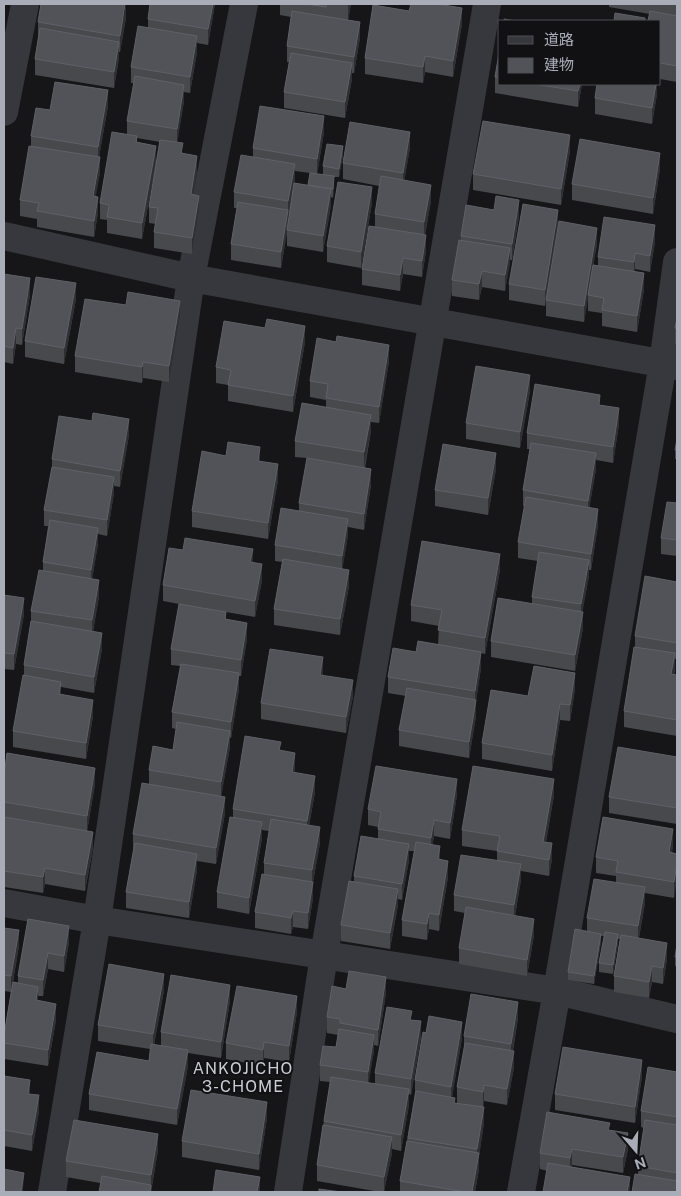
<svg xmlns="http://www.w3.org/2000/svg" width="681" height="1196" viewBox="0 0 681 1196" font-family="'Public Sans','Noto Sans JP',sans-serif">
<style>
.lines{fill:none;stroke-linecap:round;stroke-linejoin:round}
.street{stroke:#37383d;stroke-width:28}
.wall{fill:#47494d;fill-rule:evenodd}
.shaded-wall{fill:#2f3033}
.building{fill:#525359;stroke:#5f6168}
.labels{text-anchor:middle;stroke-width:4;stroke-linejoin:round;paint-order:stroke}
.neighbourhood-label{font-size:16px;letter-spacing:1px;fill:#c9ccd4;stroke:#111113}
</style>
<rect width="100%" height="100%" fill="#161618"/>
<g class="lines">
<path class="street" d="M244,4L191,278L97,920L557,991L677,1019
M4,112L25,4
M4,236L191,278L677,366
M4,903L97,920L52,1192
M288,1192L324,955L487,4
M521,1192L557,991L663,363L677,262"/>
</g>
<path class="wall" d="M215,4L208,45L197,43V52L190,93L184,92V101L177,142L183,154L197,172L193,194L199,212L192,254L154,248V232L156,224L149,223V207L160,142L137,138V143L156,162L142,239L107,233V220L100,219V203L127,134V121L134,83H131V67L148,28V19Z
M280,4H351L348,20L360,38L354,73H352V79L345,118L284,108V92L289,62H287V46L291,17L280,15Z
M609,4H677V82L660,79V21L650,14L609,7Z
M126,18L120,52H119V58L114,88L35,75V59L38,38V22Z
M462,24L453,77L425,72L423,83L365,74V58Z
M500,47V84H582L578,107L495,93V77Z
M657,84V94L652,124L595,114V98Z
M108,106L99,157L100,173L95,196L98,213L94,237L37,227V219L20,216V200L31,146V136L50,110Z
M324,132L317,174L323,175V166L343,155L339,177H334V185L333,198L331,197V205L323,252L287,246V232L281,268L231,260V244L237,208H234V192L253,157V148ZM295,171L310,173L308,186L288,224V217L295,180Z
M410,148L404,180L431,201L425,235L426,251L422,277L403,274L400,291L362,285V269L375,226V214L379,186L343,179V163Z
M570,151L561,205L473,190V174Z
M660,169L653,214L572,200V184Z
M372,203L361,268L327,262V246Z
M558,210L545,306L509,300V284Z
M519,216L512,260H510L505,291L482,287L479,300L452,296V280L461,240V236Z
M655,242L650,272L635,269L634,272L644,289L637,332L602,326V313L588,311V296L584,322L546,316V300L597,244L593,265L598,266V257Z
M4,274L30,295L22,345L16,344L13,364L4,362Z
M76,299L64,364L25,357V341Z
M180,317L169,382L143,378L142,383L75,372V356Z
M677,318V345L675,344V328Z
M265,328L305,342L293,412L228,401V385L216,383V367Z
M389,361L379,423L371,422V431L365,468L371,485L364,530L348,527V535L342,569L349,586L340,635L274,625V609L282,562L275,561V545L299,511V503L307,458L295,457V441L326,407V400L310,397V381Z
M530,391L520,448L466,439V423Z
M600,405L619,424L613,463L596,460V469L589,508L598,525L591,570H589V576L582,612L583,628L575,671L491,657V641L532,604V597L538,561L518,558V542L525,506H523V490L530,449H527V433Z
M129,435L120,487L114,486V493L107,536L98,534V544L92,579L99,596L93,632L102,649L94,693L61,687V695L93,716L86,759L13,747V731L24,675V665L31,621V611L43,570V562L48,526H44V510L52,468V459Z
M677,439V459H675V450Z
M260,461L278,480L268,539L192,527V511Z
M496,469L488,515L435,506V490Z
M677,503V556L661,554V538Z
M253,562L262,580L255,617L226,612V619L247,639L241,676H239V689L231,738H230V747L221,796L225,813L216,864L197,861V870L189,918L126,908V892L133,850V834L149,784V770L173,750L176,729L172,728V712L180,666L171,665V649L179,604L163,601V585Z
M500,570L485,654L481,653V668L476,701V716L469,758L399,746V730L406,696L388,693V677L416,652L438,645L439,626L411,621V605Z
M677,582V659H675V669L674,675H677V736L624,727V711L635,647V636Z
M4,595L24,614L14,670L4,669Z
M323,673L322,675L353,696L346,733L261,719V703Z
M575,689L570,721L560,720L552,771L482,759V743L528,696Z
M281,750L295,769L294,773L315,792L309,826L320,843L313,882V898L308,929L293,927L291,934L255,928V912L264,874V863L269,831L262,830V838L249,914L217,908V892L233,817V809Z
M677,757V824L609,813V797Z
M4,775L95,784L87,831L93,848L85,891L45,884L43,893L4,887Z
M457,795L450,839L434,836L432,844L448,877L439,931L429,929L427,940L402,936V920L414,851H409V860L402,900L398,899V905L390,949L341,941V925L354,882V876L378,839V827L368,825V809Z
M554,795L546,842L552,859L549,876L521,871V880L515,916L534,935L527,976L459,964V948L465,913L454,911V895L497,860V851L462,846V830Z
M673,845L672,853L677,854L674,898L645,893V903L639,938L667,959L663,984L652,982L649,998L614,992V976L620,939H618V943L613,974L599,972V963L604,936H601V942L594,984L568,980V972L587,931V918L616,882V876L596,873V857Z
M28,919L69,942L64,972L48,969L43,996H38V1001L56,1020L48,1066L4,1059V1035L11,992L4,991V928L19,946L13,982L18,983V976Z
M677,945V966H675V957Z
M346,989L386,993L378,1046L374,1045V1051L368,1083L375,1084V1073L412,1020L421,1037L411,1095L409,1094V1105L401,1151L392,1149V1153L384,1192H380L317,1181V1165L330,1082L320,1081V1065L336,1047L338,1035L327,1033V1017Z
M164,990L154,1045L161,1046V1032L230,1001L221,1058L188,1053V1066L177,1125L89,1110V1094L149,1061L150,1049L98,1041V1025Z
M297,1012L289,1062L264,1058L263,1066L226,1059V1043Z
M518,1018L513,1051L514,1067L507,1105L484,1101L483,1107L484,1123L479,1156V1169L475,1192H400V1181L415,1093V1080L426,1033L462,1038L452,1097L455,1103H457V1087L464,1050V1036Z
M677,1072V1192L638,1174V1166L644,1128L641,1127V1111Z
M4,1076L39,1111L32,1151L4,1146Z
M642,1076L635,1123L555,1110V1094Z
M267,1118L259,1170L182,1157V1141Z
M610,1130L628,1149L623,1173L572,1165V1167L630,1192L540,1169V1153Z
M158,1150L151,1192L66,1177V1161Z"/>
<path class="shaded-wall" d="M126,4V18L120,52V36Z
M213,4H215L208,45V29Z
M348,4H351L348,21Z
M462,8V24L453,77V61Z
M360,22V38L354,73V57Z
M197,36V52L190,93V77Z
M119,42V58L114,88V72Z
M425,56V72L423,83V67Z
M352,63V79L345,118V102Z
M580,84H582L578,107V91Z
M656,84H657V94L652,124V108Z
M184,85V101L177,145V129Z
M108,90V106L98,163V147Z
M324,116V132L317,175V159Z
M410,132V148L403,189V173Z
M570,135V151L561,205V189Z
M156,146V162L142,239V223Z
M343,146V155L339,177V169Z
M660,153V169L653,214V198Z
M197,156V172L191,210V194Z
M100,157V173L93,212V196Z
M295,164V180L288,217V201Z
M334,176V185L333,198V189Z
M431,185V201L424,238V222Z
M372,187V203L361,268V252Z
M331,189V205L323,252V236Z
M199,196V212L192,254V238Z
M98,197V213L94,237V221Z
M519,200V216L512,260V244Z
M288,210V226L281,268V252Z
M558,210V226L545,306V290Z
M655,225V242L650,272V256Z
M597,228V244L584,322V306Z
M426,235V251L422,277V261Z
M510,248V264L505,291V275Z
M635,253V269L634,278V262Z
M403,258V274L400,291V275Z
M482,271V287L479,300V284Z
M644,273V289L637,332V316Z
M30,278V295L22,345V329Z
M76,283V299L64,364V348Z
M180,301V317L169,382V366Z
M305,326V342L293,412V396Z
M16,328V344L13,364V348Z
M389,345V361L379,423V407Z
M143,362V378L142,383V367Z
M530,375V391L520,448V432Z
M619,408V424L613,463V447Z
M371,415V431L364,468V452Z
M129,419V435L120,487V471Z
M260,447V463L258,461Z
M496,453V469L488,515V498Z
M596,453V469L588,517V501Z
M278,464V480L268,539V523Z
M371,469V485L364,530V514Z
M114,477V493L107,536V520Z
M598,509V525L591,570V554Z
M348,519V535L342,572V556Z
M98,528V544L91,586V570Z
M253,549V565L250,562Z
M500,554V570L485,654V638Z
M589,560V576L581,620V604Z
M262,564V580L255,617V601Z
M349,570V586L340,635V619Z
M99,580V596L92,636V620Z
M24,598V614L14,670V654Z
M583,612V628L575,671V655Z
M247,623V639L241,676V660Z
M102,633V649L94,693V677Z
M481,652V668L476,701V716L469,758V742L475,705V691Z
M675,653V669L671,690V674Z
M323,657V673L320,691V675Z
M239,673V689L231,738V722Z
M575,673V689L570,721V705Z
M353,680V696L346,733V717Z
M61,682V698L59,694Z
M93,700V716L86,759V743Z
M560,704V720L552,771V755Z
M230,731V747L221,798V782Z
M295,753V769L292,788V772Z
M95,768V784L87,832V816Z
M315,776V792L307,837V821Z
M457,779V795L450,839V823Z
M554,779V795L543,858V842Z
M225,797V813L216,864V848Z
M434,820V836L431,854V838Z
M262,822V838L249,914V898Z
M320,827V843L313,882V898L308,929V913L312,886V870Z
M673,829V845L669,868V852Z
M93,832V848L85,891V875Z
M552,843V859L549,876V860Z
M409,844V860L402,900V884Z
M440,846V862L438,859Z
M197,854V870L189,918V902Z
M448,861V877L439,931V915Z
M521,864V880L514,921V905Z
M677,864V880L674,898V882Z
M45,868V884L43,893V877Z
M645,887V903L638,942V926Z
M398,889V905L390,949V933Z
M293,911V927L291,934V918Z
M429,913V929L427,940V924Z
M534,919V935L527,976V960Z
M69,926V942L64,972V956Z
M19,930V946L11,992V976Z
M601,934V942L594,984V976Z
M618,934V943L613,974V965Z
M667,943V959L663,984V968Z
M48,953V969L43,996V980Z
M652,966V982L649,998V982Z
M164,974V990L153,1050V1034Z
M386,977V993L378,1046V1030Z
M230,985V1001L221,1058V1042Z
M38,987V1003L36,1000Z
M297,996V1012L289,1062V1046Z
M518,1002V1018L511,1060V1044Z
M56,1004V1020L48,1066V1050Z
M421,1021V1037L411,1095V1079Z
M462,1022V1038L451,1103V1087Z
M374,1035V1051L368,1088V1072Z
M264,1042V1058L263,1066V1050Z
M188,1050V1066L177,1125V1109Z
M514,1051V1067L507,1105V1089Z
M642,1060V1076L635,1123V1107Z
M30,1080V1096L28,1094Z
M484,1085V1101L483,1108V1092Z
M409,1089V1105L401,1151V1135Z
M39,1095V1111L32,1151V1135Z
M267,1102V1118L259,1170V1154Z
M484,1107V1123L479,1156V1169L475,1192H472L477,1161V1149Z
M628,1133V1149L623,1173V1157Z
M158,1134V1150L151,1191V1175Z
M392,1137V1153L384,1192V1177Z
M572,1149V1165L570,1174V1158Z
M24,1173L23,1192H21Z
M260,1177V1192H257Z
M630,1177V1192H627Z"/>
<path class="building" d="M41,4H125L120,36L38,22Z
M150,4H213L208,29L148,19Z
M306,4H326V7Z
M411,4H437L462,8L453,61L425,56L423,67L365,58L373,5L409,11Z
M292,11L360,22L354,57L287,46Z
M650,11L677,16V66L660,63V21H648Z
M615,13L645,18V21H614Z
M504,19L515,21H504Z
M138,26L197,36L190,77L131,67Z
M40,28L119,42L114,72L35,59Z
M500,47V78L495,77Z
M291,53L352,63L345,102L284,92Z
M135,76L184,85L177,129L127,121Z
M55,82L108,90L98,147L31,136L36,108L50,110Z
M534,84H580L578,91Z
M597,84H656L652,108L595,98Z
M260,106L324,116L317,159L253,148Z
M483,121L570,135L561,189L473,174Z
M350,122L410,132L403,173L343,163Z
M112,132L137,136L136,142L156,146L142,223L107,217L109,205L100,203Z
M580,139L660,153L653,198L572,184Z
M160,140L183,143L181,153L197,156L191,194L199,196L192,238L154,232L158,208L149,207Z
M327,144L343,146L339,169L323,166Z
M29,146L100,157L93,196L98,197L94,221L37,211L39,203L20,200Z
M241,155L295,164L288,201L234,192Z
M310,173L334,176L333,189L308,185Z
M381,176L431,185L424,222L375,214Z
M338,182L372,187L361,252L327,246Z
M294,183L331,189L323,236L287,230Z
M496,196L519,200L512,244L461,236L466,205L494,210Z
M238,202L288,210L281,252L231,244Z
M523,204L558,210L545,290L509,284Z
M604,217L655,225L650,256L635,253L634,262L598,257Z
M559,221L597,228L584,306L546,300Z
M369,226L426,235L422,261L403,258L400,275L362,269Z
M459,240L510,248L505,275L482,271L479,284L452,280Z
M593,265L644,273L637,316L602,310L604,298L588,295Z
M4,274L30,278L22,329L16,328L13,348L4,346Z
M36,277L76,283L64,348L25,341Z
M128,292L180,301L169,366L143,362L142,367L75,356L85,299L126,305Z
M677,318V329L675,328Z
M267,319L305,326L293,396L228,385L231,370L216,367L224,321L265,328Z
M337,336L389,345L379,407L326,398L328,384L310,381L317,338L336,342Z
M476,366L530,375L520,432L466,423Z
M535,384L600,395L599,405L619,408L613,447L527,433Z
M302,403L371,415L364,452L295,441Z
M93,413L129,419L120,471L52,459L59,416L92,421Z
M677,439V451L675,450Z
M228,442L260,447L258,461L278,464L268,523L192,511L202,451L226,456Z
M531,443L596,453L588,501L523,490Z
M443,444L496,453L488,498L435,490Z
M307,458L371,469L364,514L299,503Z
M52,467L114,477L107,520L44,510Z
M526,497L598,509L591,554L518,542Z
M667,502L677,503V540L661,538Z
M281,508L348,519L342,556L275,545Z
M50,520L98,528L91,570L43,562Z
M185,538L253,549L250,562L262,564L255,601L163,585L169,548L183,550Z
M422,541L500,554L485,638L438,630L442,610L411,605Z
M539,552L589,560L581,604L532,597Z
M283,559L349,570L340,619L274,609Z
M39,570L99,580L92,620L31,611Z
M645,576L677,582V643L635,636Z
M4,595L24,598L14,654L4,653Z
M498,598L583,612L575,655L491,641Z
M179,604L226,612L225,619L247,623L241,660L171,649Z
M31,621L102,633L94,677L24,665Z
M418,641L481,652L475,691L388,677L393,648L416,652Z
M634,647L675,653L671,674L677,675V720L624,711Z
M270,649L323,657L320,675L353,680L346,717L261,703Z
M181,664L239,673L231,722L172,712Z
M534,666L575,673L570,705L560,704L552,755L482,743L491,690L528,696Z
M23,675L61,682L59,694L93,700L86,743L13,731Z
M407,688L476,700L469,742L399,730Z
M177,722L230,731L221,782L149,770L153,746L173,750Z
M245,736L281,742L279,750L295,753L292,772L315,776L307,821L233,809Z
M618,747L677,757V808L609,797Z
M7,753L95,768L87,816L4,802V775Z
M376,766L457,779L450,823L434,820L431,838L378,829L381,812L368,809Z
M473,766L554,779L543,842L552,843L549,860L497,851L500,836L462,830Z
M142,783L225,797L216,848L133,834Z
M4,817L93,832L85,875L45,868L43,877L4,871Z
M230,817L262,822L249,898L217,892Z
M603,817L673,829L669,852L677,854V864L674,882L616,872L618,861L596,857Z
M271,819L320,827L312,870L264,863Z
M361,836L409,844L402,884L354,876Z
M416,842L440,846L438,859L448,861L439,915L429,913L427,924L402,920Z
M135,843L197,854L189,902L126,892Z
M461,855L521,864L514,905L454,895Z
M262,874L313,882L308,913L293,911L291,918L255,912Z
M594,879L645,887L638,926L587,918Z
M349,881L398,889L390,933L341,925Z
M466,907L534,919L527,960L459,948Z
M28,919L69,926L64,956L48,953L43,980L18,976Z
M4,928L19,930L11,976L4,975Z
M575,929L601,934L594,976L568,972Z
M605,932L618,934L613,965L599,963Z
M621,935L667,943L663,968L652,966L649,982L614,976Z
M677,945V958L675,957Z
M109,964L164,974L153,1034L98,1025Z
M349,971L386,977L378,1030L340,1023V1019L327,1017L332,986L346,989Z
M171,975L230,985L221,1042L161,1032Z
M13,982L38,987L36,1000L56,1004L48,1050L4,1043V1035Z
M237,986L297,996L289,1046L264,1042L263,1050L226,1043Z
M471,994L518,1002L511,1044L464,1036Z
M387,1007L412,1011L410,1020L421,1021L411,1079L375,1073Z
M429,1016L462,1022L451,1087L415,1080L423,1032L426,1033Z
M339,1029L374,1035L368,1072L320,1065L323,1046L336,1047Z
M465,1043L514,1051L507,1089L484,1085L483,1092L457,1087Z
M151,1044L188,1050L177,1109L89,1094L97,1052L149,1061Z
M563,1047L642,1060L635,1107L555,1094Z
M648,1067L677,1072V1117L641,1111Z
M4,1076L30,1080L28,1094L39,1095L32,1135L4,1130Z
M331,1077L409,1089L401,1135L324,1121Z
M191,1090L267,1102L259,1154L182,1141Z
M416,1091L455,1098L454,1103L484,1107L477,1149L408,1138Z
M547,1112L610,1123L608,1130L628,1133L623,1157L572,1149L570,1158L540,1153Z
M74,1120L158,1134L151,1175L66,1161Z
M645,1120L677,1125V1173L638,1166Z
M323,1125L392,1137L384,1177L317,1165Z
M407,1141L479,1153L472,1192H465L400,1181Z
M548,1163L630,1177L627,1192H543Z
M4,1169L24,1173L21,1192H4Z
M216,1170L260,1177L257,1192H213Z
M635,1174L677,1181V1192H632Z
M102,1176L151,1185L150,1192H99Z
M319,1189L341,1192H319Z"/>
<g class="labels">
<g class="neighbourhood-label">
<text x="243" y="1074">ANKOJICHO<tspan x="243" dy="18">3-CHOME</tspan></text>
</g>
</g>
<rect width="681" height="1196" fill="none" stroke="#a8adb8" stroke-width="10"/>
<rect x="498" y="20" width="162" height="65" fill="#111113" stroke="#4d4f55"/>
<rect x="508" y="36" width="25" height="8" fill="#37383d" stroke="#4d4f55"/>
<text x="544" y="45" font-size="15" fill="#a8adb8">道路</text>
<rect x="508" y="58" width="25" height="15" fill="#525359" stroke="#4d4f55"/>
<text x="544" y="70" font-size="15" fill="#a8adb8">建物</text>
<g transform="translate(636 1151) rotate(161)" stroke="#111113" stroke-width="4" paint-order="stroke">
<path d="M0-4L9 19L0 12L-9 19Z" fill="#a8adb8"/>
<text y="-8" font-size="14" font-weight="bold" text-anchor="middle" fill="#a8adb8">N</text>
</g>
</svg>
